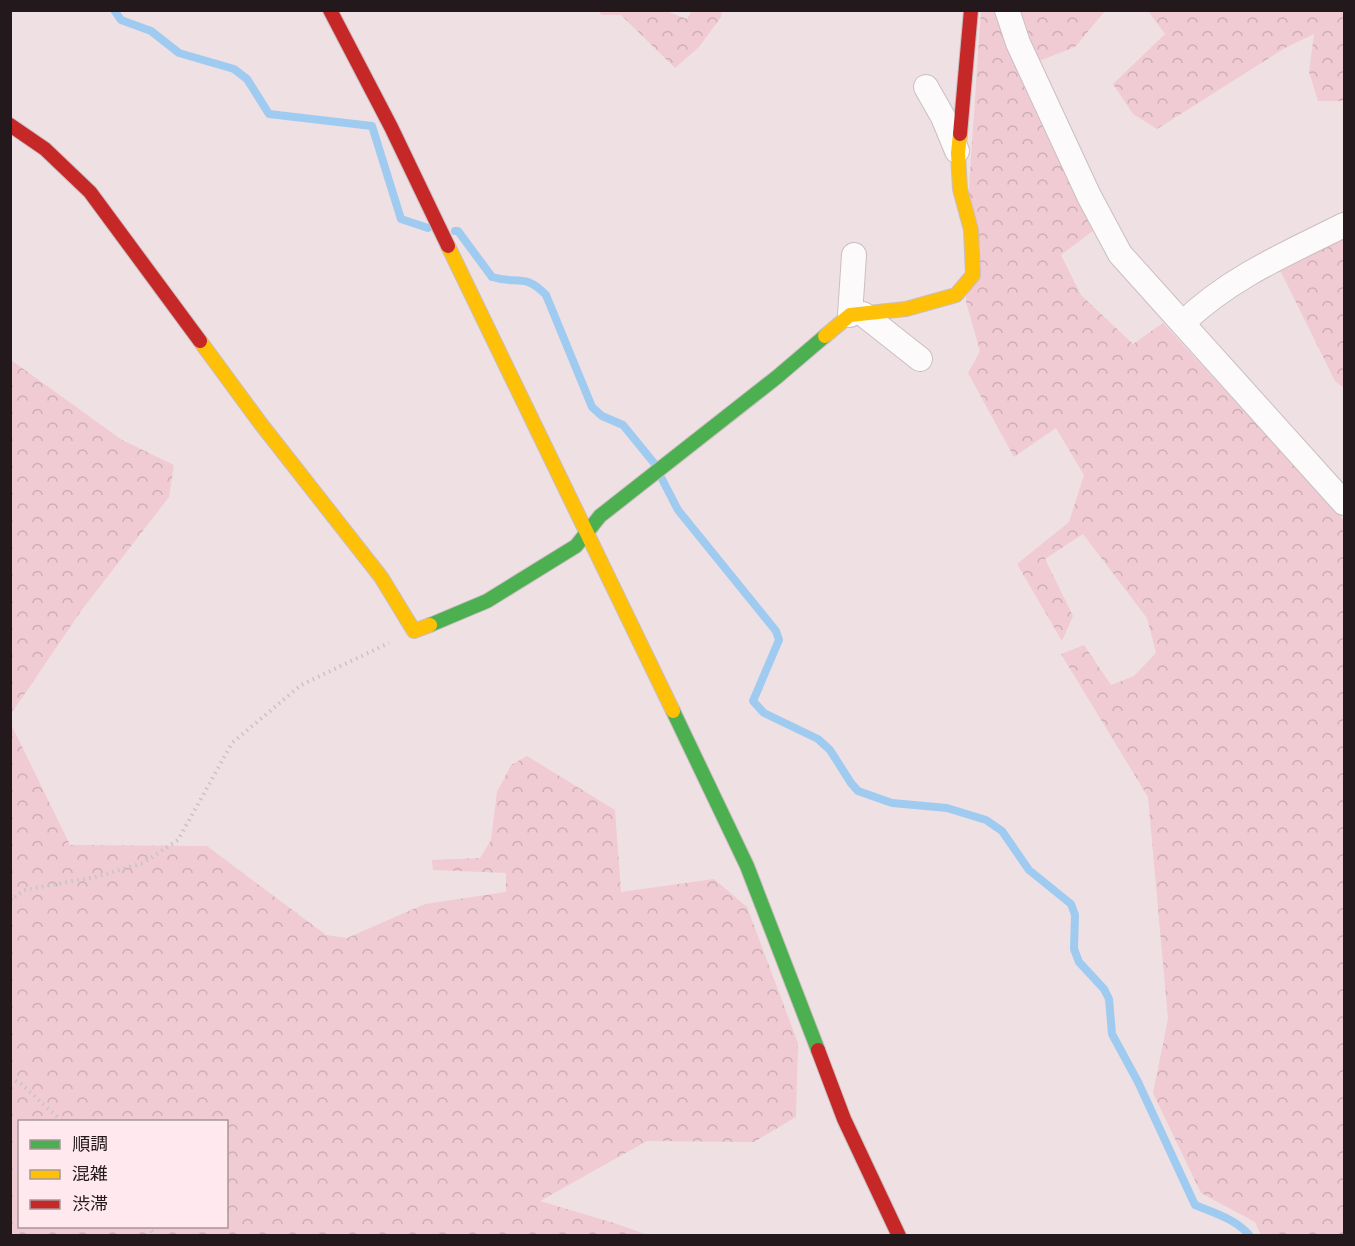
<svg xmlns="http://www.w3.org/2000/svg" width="1355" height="1246" viewBox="0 0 1355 1246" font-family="Ubuntu,'Noto Sans JP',sans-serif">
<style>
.forest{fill:url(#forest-crowns);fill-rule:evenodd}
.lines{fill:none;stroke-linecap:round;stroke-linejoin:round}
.stream{stroke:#9fcbf1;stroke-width:8}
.street-casing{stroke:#cabec1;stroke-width:26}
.fast-casing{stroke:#cabec1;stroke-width:16}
.slow-casing{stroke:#cabec1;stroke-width:16}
.jam-casing{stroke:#cabec1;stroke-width:16}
.path{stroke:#c8c4c5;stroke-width:4;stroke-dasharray:1.5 4.5;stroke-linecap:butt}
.street{stroke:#fdfafb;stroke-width:24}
.fast{stroke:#4caf50;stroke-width:14}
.slow{stroke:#ffc107;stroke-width:14}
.jam{stroke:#c62828;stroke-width:14}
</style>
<defs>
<pattern id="forest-crowns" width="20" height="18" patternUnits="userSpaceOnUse" patternTransform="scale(1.5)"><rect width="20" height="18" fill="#f0cbd4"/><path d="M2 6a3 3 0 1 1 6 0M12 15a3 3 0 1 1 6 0" fill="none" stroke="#ceaeb5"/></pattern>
</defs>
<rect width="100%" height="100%" fill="#efe0e4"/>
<path class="forest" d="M598,11H666L687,19L692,11H722L721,17L699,47L675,68L621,15H602Z
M981,11H997L1094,230L1061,255L1081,295L1133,344L1163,323L1344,520V1235H1261L1255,1222L1201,1193L1153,1093L1168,1019L1148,797L1061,654L1084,645L1111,685L1134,676L1156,653L1147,618L1083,534L1045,559L1073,616L1062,641L1017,564L1069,522L1084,475L1056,428L1014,457L968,373L980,351L966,302L969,186Z
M1019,11H1105L1075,47L1039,61Z
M1148,11H1344V101H1318L1309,72L1314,34L1285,48L1157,129L1133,114L1113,84L1165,34Z
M1344,233V388L1335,381L1279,268Z
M11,360L122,440L174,465L169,497L81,611L11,714Z
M10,722L70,845L207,846L326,935L347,938L425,904L506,892V873L433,870L432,860L480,858L491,840L497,792L511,765L527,756L615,810L621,892L714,879L747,907L798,1043L796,1117L754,1142L647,1141L540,1201L617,1224L648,1235H11ZM20,1122H226V1226H20Z"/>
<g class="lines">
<path class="stream" d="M114,10L121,20L151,31L179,53L234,69L247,79L269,114L372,126L401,219L428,228
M455,231H458L492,277C517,285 524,272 546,295L592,407L602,416L623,425L654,463
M662,479L678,510L776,631L779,640L753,701L764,713L818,739L830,750L851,783L858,791L892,803L947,808L986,820L1002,831L1029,870L1071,904L1075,915L1074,949L1079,962L1104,989L1109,999L1112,1034L1138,1082L1195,1205C1214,1213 1236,1219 1250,1236"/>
<g class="street-casing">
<path id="street" d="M1007,10L1018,43L1089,196L1120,254L1344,503
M926,87L943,117L957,151
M863,314L920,359
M850,315L854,255
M1184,322C1229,278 1288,253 1344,225"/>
</g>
<g class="fast-casing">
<path id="fast" d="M430,625L487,601L576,546L600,516L777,377L825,336
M673,711L747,866L818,1050"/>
</g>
<g class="slow-casing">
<path id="slow" d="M448,246L673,711
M825,336L850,315L906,309L956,295L973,275L971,230L960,189L958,153L960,134
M200,341L261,424L381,577L414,631L430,625"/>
</g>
<g class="jam-casing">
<path id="jam" d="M330,10L391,127L448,246
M10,125L45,149L90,192L200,341
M960,134L971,10
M818,1050L844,1119L899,1236"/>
</g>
<path class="path" d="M10,901L24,890L95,877L143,863L178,840L232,743L301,685L389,643
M10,1078L20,1083L63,1122
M148,1226L155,1236"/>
<use href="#street" class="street"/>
<use href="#fast" class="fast"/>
<use href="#slow" class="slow"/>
<use href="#jam" class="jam"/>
</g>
<rect width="1355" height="1246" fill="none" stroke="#23191c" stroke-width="24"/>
<rect x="18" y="1120" width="210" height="108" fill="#ffe9ee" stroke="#a7969a" stroke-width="1.5"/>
<rect x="30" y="1140" width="30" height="9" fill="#4caf50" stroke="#a7969a" stroke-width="1.5"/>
<text x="72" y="1150" font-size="18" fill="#23191c">順調</text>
<rect x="30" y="1170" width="30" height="9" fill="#ffc107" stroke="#a7969a" stroke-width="1.5"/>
<text x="72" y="1180" font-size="18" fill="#23191c">混雑</text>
<rect x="30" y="1200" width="30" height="9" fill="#c62828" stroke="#a7969a" stroke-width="1.5"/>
<text x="72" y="1210" font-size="18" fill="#23191c">渋滞</text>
</svg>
